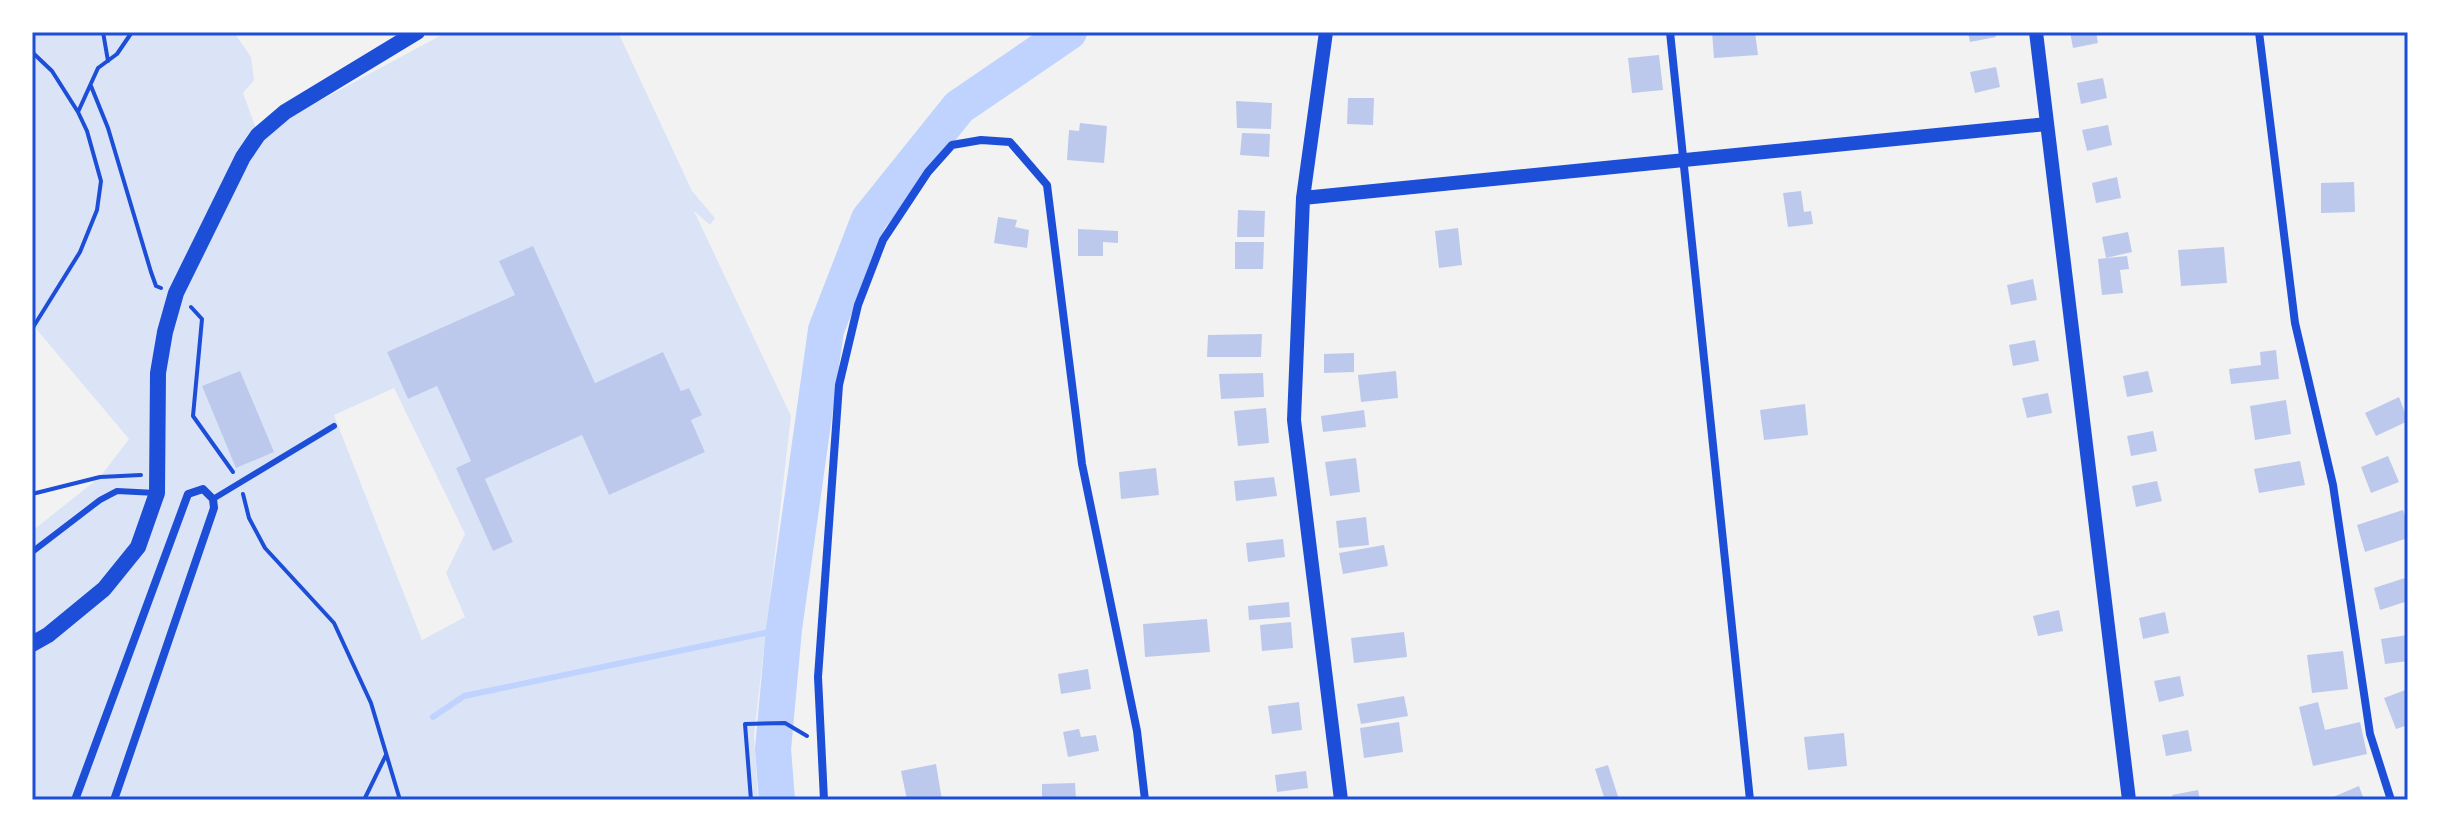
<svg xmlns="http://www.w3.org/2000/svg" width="2440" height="832" viewBox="0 0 2440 832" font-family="'PT Sans',sans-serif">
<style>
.green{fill:#dbe4f7;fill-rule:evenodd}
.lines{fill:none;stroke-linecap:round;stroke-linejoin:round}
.stream{stroke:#bfd3fe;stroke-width:6}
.river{stroke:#bfd3fe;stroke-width:36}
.building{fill:#bdc9ec}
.path{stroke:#1d4ed8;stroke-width:4}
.service{stroke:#1d4ed8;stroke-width:6}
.minor{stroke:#1d4ed8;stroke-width:8}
.tertiary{stroke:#1d4ed8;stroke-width:14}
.secondary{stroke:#1d4ed8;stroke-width:16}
.neatline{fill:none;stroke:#1d4ed8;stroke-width:3}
</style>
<rect width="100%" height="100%" fill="#f2f2f2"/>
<path class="green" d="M32,32H234L251,57L254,80L243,93L258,134L447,32H618L692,191L715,218L710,225L694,211L791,416L754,735L758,800H32V531L100,477L129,439L32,324ZM500,262L595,383L663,353L681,391L689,388L701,414L691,420L705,452L609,495L582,435L485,479L513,542L493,551L456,468L471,461L437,386L408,399L387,352L515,295ZM394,388L465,534L446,573L465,617L422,640L334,415Z"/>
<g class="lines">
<path class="stream" d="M433,717L464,696L784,629"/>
<path class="river" d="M777,800L773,749L784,629L826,330L869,219L959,107L1069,32"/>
</g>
<path class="building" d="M1712,32H1755L1758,55L1714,58Z
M1968,32H1995L1996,37L1970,42Z
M2070,32H2096L2098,43L2073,48Z
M1659,55L1663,90L1632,93L1628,58Z
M1996,67L2000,87L1975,93L1970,72Z
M2103,78L2107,98L2081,104L2077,83Z
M1348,98H1374L1373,125L1347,124Z
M1236,101L1272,103L1271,129L1237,128Z
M1080,123L1107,126L1104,163L1067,160L1069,130L1079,131Z
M2108,125L2112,145L2087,151L2082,130Z
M1242,133L1270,134L1269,157L1240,155Z
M2117,177L2121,198L2096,203L2092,183Z
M2354,182L2355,212L2321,213V183Z
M1801,191L1804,212L1811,211L1813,224L1788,227L1783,193Z
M1238,210L1265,211L1264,237H1237Z
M998,217L1017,220L1015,227L1029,230L1027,248L994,243Z
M1458,228L1462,265L1439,268L1435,231Z
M1078,229L1118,231V243L1103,242V256H1078Z
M2128,232L2132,252L2106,258L2102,237Z
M1235,242H1264L1263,269H1235Z
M533,246L595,383L663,352L681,391L689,388L702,415L691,420L705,452L609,495L582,435L485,479L513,542L493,551L456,468L471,461L437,386L408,399L387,352L515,295L499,261Z
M2224,247L2227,283L2181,286L2178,250Z
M2127,256L2129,269L2120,270L2123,293L2102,295L2098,259Z
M2033,279L2037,300L2011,305L2007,285Z
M1262,334L1261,357H1207L1208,335Z
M2035,340L2039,361L2013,366L2009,345Z
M2276,350L2279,379L2231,384L2229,369L2261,365L2260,352Z
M1354,353V372L1324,373V354Z
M240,371L274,452L236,468L202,386Z
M1396,371L1398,398L1361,402L1358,375Z
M2148,371L2153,392L2127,397L2123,376Z
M1263,373L1264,397L1221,399L1219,374Z
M2048,393L2052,413L2027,418L2022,398Z
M2399,397L2408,421L2376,436L2365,413Z
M2286,400L2291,434L2255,440L2250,406Z
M1805,404L1808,435L1764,440L1760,410Z
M1266,408L1269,443L1238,446L1234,411Z
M1364,410L1366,427L1323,432L1321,416Z
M2153,431L2157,451L2131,456L2127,436Z
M2388,456L2399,482L2371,493L2361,467Z
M1356,458L1360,492L1330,496L1325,462Z
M2300,461L2305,485L2259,493L2254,469Z
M1156,468L1159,495L1121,499L1119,472Z
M1274,477L1277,496L1236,501L1234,481Z
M2157,481L2162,501L2136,507L2132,486Z
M2403,510L2408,526V538L2365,552L2357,525Z
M1366,517L1369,545L1339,548L1336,521Z
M1283,539L1285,557L1248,562L1246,543Z
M1384,545L1388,566L1343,574L1339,553Z
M2408,577V601L2380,610L2374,588Z
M1289,602L1290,617L1249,620L1248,606Z
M2059,610L2063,631L2038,636L2033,616Z
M2165,612L2169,633L2143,639L2139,618Z
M1207,619L1210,652L1145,657L1143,624Z
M1291,622L1293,648L1262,651L1260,625Z
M1404,632L1407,657L1354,663L1351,638Z
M2408,635V661L2385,664L2381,639Z
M2343,651L2348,689L2312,693L2307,655Z
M1088,669L1091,689L1061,694L1058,674Z
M2180,676L2184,696L2159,702L2154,681Z
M2408,689V725L2396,729L2384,698Z
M1404,696L1408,716L1361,724L1357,704Z
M1299,702L1302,730L1272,734L1268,706Z
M2318,702L2325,730L2360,722L2367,754L2313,766L2299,707Z
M1399,722L1403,752L1364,758L1360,728Z
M1079,729L1081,737L1096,735L1099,751L1068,757L1063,732Z
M2188,730L2192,751L2166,756L2162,735Z
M1844,733L1847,766L1808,770L1804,737Z
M936,764L942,800H907L901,771Z
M1608,765L1619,800H1605L1595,769Z
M1306,771L1308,788L1277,792L1275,775Z
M1075,783L1076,800H1042V784Z
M2359,786L2364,800H2326Z
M2198,790L2200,800H2173L2172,795Z"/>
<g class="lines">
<path class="path" d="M103,32L108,61
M32,52L52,71L78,112L98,68L117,54L132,32
M91,86L108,128L151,272L156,286L161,288
M191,307L202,319L193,416L233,472
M32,329L80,252L97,210L101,181L87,131L78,112
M32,494L100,477L141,475
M243,494L249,518L265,548L334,623L371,703L400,800
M364,800L386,755
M751,800L745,724L785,723L807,736"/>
<path class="service" d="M213,499L334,426
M32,552L100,500L117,491L156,493"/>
<path class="minor" d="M1670,32L1750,800
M2259,32L2295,323L2333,485L2370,734L2391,800
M75,800L188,494L203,489L213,499L214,508L114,800
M824,800L818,677L839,385L858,305L883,240L928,172L952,145L981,140L1010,142L1047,185L1082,464L1137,731L1145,800"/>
<path class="tertiary" d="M1326,32L1303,198L1294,420L1341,800
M2036,32L2129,800
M1303,198L2047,124"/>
<path class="secondary" d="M32,644L48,635L104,589L138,547L157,493L158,373L165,332L176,293L243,157L258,135L285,112L417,32"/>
</g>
<rect width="2440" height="832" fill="none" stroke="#ffffff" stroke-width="68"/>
<rect x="34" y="34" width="2372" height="764" class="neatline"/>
</svg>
